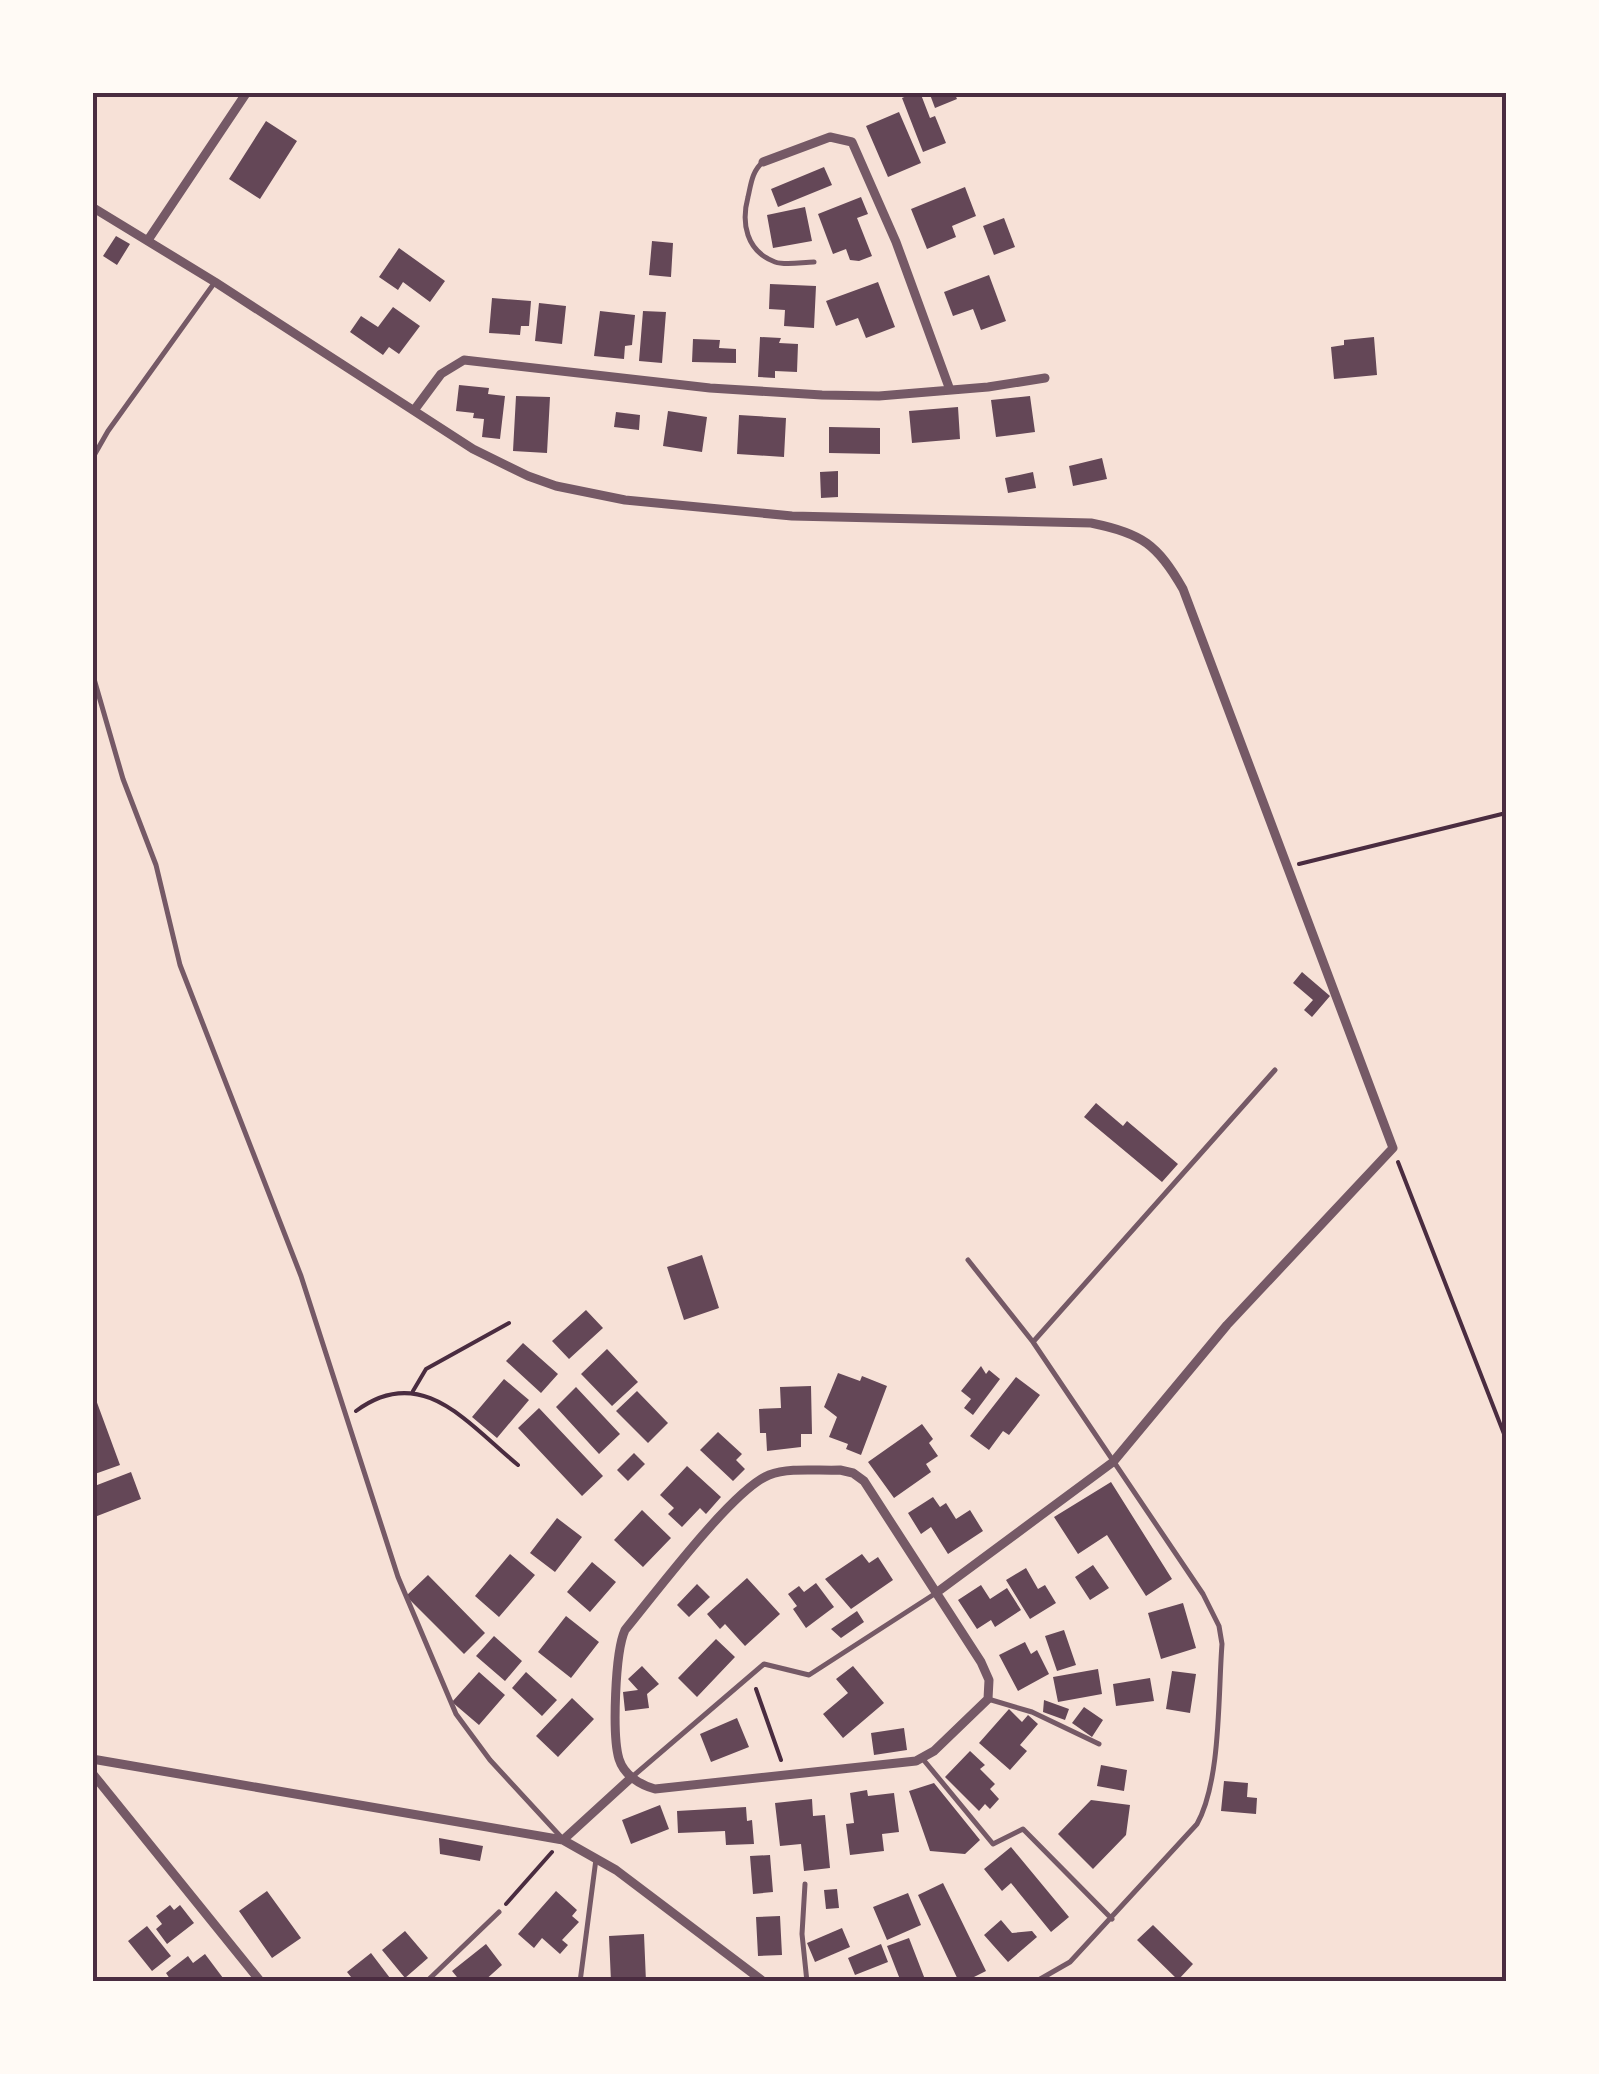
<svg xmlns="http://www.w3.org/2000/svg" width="1599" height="2074" viewBox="0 0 1599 2074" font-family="'Exo 2',sans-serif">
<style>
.building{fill:#644757}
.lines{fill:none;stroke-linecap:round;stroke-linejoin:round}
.path{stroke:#4a2c40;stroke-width:4}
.service{stroke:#755966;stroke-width:5}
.minor{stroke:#755966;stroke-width:9}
.neatline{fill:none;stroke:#4a2c40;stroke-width:4}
</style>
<rect width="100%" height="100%" fill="#f7e1d7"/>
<path class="building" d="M916,92H920L930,118L935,116L946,143L923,152L902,98Z
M929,92H954L957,99L935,108Z
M899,112L921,163L888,177L866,126Z
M266,121L297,141L260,199L229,179Z
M824,167L832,185L778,207L771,189Z
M965,187L976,216L952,226L956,237L927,249L911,209Z
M861,197L868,214L857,218L872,256L859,261L850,260L846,249L833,254L818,214Z
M805,207L812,241L773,248L767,215Z
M1004,218L1015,247L994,255L983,226Z
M116,236L130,244L117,265L103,256Z
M652,241L673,243L671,277L649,275Z
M399,248L445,281L430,302L403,282L398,290L379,277Z
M989,275L1006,321L981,330L973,309L953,316L944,292Z
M878,282L895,327L866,338L858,318L836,326L826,301Z
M770,284L816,286L814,328L784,326L785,310L769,309Z
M492,298L531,301L529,326H521L520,335L489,333Z
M539,303L566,306L562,344L535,341Z
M393,307L420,326L399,354L389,347L383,355L350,332L361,316L378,327Z
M600,311L635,315L632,345L625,346L624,359L594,356Z
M643,311L666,312L662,363L639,361Z
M760,337L781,338L779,343L798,344L797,372L775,371V378L758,377Z
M1374,337L1377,375L1334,379L1331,347L1344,345V340Z
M693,339L720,340L719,348L736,349V363L692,362Z
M459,385L489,388L488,394L505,396L500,439L482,437L484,419L473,418L474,413L456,411Z
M516,396L550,397L547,453L513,451Z
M1030,396L1035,432L996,437L991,400Z
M958,407L960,439L912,443L909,411Z
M668,411L707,417L702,452L663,446Z
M616,412L640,415L639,430L614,427Z
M739,415L786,418L784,457L737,454Z
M829,427L880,428V454L829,453Z
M1102,458L1107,479L1073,486L1069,466Z
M838,471V497L821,498L820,472Z
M1033,472L1036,488L1008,493L1005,478Z
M1302,972L1330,996L1312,1017L1304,1010L1313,1000L1293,983Z
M1096,1103L1123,1126L1127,1121L1178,1164L1162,1182L1084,1117Z
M702,1255L719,1308L684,1320L667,1267Z
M586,1310L603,1328L569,1359L552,1341Z
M523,1343L558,1374L541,1393L506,1361Z
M607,1349L638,1382L612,1406L581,1374Z
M981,1366L986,1374L989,1370L1000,1379L973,1415L964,1408L971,1399L961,1391Z
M838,1373L860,1381L862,1376L887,1386L861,1455L846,1449L848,1444L829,1437L837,1417L824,1407Z
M1016,1377L1040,1395L1009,1435L1003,1431L989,1450L970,1436Z
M504,1379L529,1400L497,1438L472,1417Z
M811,1386L812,1434H801V1447L767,1451L766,1433H760L759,1409L781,1408L780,1387Z
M576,1387L620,1434L599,1454L556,1407Z
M92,1389L120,1465L92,1475Z
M637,1391L668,1423L648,1443L616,1411Z
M539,1408L603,1476L582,1496L518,1428Z
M922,1424L933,1439L929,1443L938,1456L926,1464L931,1472L894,1498L868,1462Z
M718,1432L742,1454L736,1460L745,1469L733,1481L700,1450Z
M634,1453L645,1464L628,1481L617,1470Z
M687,1466L721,1497L706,1514L700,1508L682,1527L668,1514L674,1508L660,1495Z
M131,1472L141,1499L92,1518V1487Z
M1111,1482L1172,1579L1146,1596L1107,1535L1078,1554L1054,1517Z
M933,1497L940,1507L946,1503L956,1519L970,1510L983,1531L948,1554L931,1527L921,1534L908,1513Z
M642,1510L671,1538L643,1567L614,1540Z
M557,1518L582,1537L555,1572L530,1553Z
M510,1554L535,1575L499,1617L475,1596Z
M862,1554L869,1563L878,1557L893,1580L851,1609L825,1579Z
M592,1562L616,1582L590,1612L567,1592Z
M1093,1565L1109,1588L1090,1600L1075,1577Z
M1026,1568L1038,1589L1045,1585L1056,1603L1030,1619L1006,1580Z
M428,1575L485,1633L464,1654L406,1596Z
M747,1578L780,1614L745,1646L725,1624L720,1629L707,1614Z
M816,1583L834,1607L806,1628L793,1609L797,1606L788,1594L799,1586L804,1592Z
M697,1584L710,1597L689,1617L677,1605Z
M981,1585L990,1599L1007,1588L1021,1610L995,1627L991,1620L977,1629L958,1600Z
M1183,1603L1196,1648L1161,1659L1148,1613Z
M857,1611L864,1622L841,1638L831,1629Z
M566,1616L599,1642L571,1678L538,1652Z
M1064,1630L1076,1665L1057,1671L1045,1636Z
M494,1636L522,1661L505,1681L476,1656Z
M716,1639L735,1657L697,1697L678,1678Z
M1025,1642L1031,1654L1037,1650L1049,1674L1018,1691L999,1655Z
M642,1666L659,1684L647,1694L649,1708L625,1711L623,1692L638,1690L628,1679Z
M853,1666L884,1703L843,1738L823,1714L848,1693L836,1679Z
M1098,1669L1102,1694L1058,1702L1053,1677Z
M1172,1671L1196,1674L1190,1713L1166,1709Z
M479,1672L505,1695L479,1725L452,1702Z
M526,1672L557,1700L542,1716L512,1688Z
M1150,1678L1154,1701L1116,1706L1113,1684Z
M572,1698L594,1719L558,1757L536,1736Z
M1044,1700L1069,1709L1065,1720L1043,1712Z
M1084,1707L1103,1720L1092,1737L1072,1723Z
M1009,1709L1022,1722L1028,1715L1038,1724L1020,1745L1027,1751L1010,1770L979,1743Z
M737,1718L749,1747L711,1762L700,1734Z
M904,1728L907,1750L874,1755L871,1733Z
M970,1751L985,1765L980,1769L995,1784L990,1789L999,1799L990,1809L985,1804L979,1811L945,1777Z
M1101,1765L1127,1770L1124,1791L1097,1786Z
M1224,1781L1248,1783L1247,1797L1257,1798L1256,1814L1221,1811Z
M934,1783L980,1840L965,1854L930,1851L909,1791Z
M867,1790L868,1796L894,1793L899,1832L882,1834L884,1851L850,1855L846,1824L854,1823L850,1793Z
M812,1799L813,1816L825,1815L830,1868L804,1871L801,1844L780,1846L775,1803Z
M1091,1800L1130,1805L1126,1835L1093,1869L1058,1834Z
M660,1805L669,1829L631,1844L622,1820Z
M746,1807L747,1821L752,1820L754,1844L726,1845L725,1831L678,1833L677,1811Z
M439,1838L483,1846L480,1861L440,1854Z
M1011,1847L1069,1917L1051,1932L1011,1883L1002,1891L984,1869Z
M770,1855L773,1892L753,1894L750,1856Z
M943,1883L986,1971L964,1982H959L918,1895Z
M837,1889L839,1908L826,1909L824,1890Z
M267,1891L301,1938L272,1958L239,1911Z
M556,1891L577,1910L572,1916L579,1922L562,1940L568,1945L560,1954L542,1938L534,1948L518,1934Z
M908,1893L921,1925L887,1940L873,1907Z
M170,1905L174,1910L180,1905L194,1923L167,1944L156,1929L162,1924L156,1916Z
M780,1916L782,1955L758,1956L756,1917Z
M1001,1920L1012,1933L1032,1931L1037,1937L1008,1962L984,1935Z
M1153,1925L1193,1964L1178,1980L1137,1940Z
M147,1926L171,1956L152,1971L128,1941Z
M842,1928L850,1947L815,1962L807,1943Z
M405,1931L428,1958L405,1978L382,1950Z
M644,1934L646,1982H611L609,1936Z
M909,1938L926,1982H901L887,1946Z
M486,1944L502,1965L483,1982H461L452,1971Z
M881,1944L888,1962L855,1975L848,1958Z
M371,1953L393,1982H355L347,1972Z
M205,1954L226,1982H172L166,1973L188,1956L193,1963Z"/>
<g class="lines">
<path class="path" d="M1299,864L1506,813
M1398,1162L1506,1439
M413,1391L426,1369L509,1323
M356,1411C422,1362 468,1424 518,1465
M756,1689L781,1760
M506,1904L552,1852"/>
<path class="service" d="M763,162C752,171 751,184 748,197C741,223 746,251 775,262C786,266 803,262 814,262
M92,459L108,431L215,282
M92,672L123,779L156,865L180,965L301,1276L398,1577L456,1714L490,1760L561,1837
M968,1260L1033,1342L1203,1594L1219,1626L1222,1644C1218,1696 1221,1781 1197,1824L1070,1962L1035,1982
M1033,1342L1275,1070
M988,1699L1032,1712L1099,1744
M922,1758L993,1844L1023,1829L1112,1919
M632,1777L764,1664L809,1675L936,1593
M805,1884L802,1934L807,1982
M426,1982L499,1912
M580,1982L596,1859"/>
<path class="minor" d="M763,162L830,137L852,142L896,242L950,390
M92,207L215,282L473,449L528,476L556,486L625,500L792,516L1091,523C1142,533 1158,545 1183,589L1393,1148L1227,1325L1113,1462L936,1593
M148,240L247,92
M415,409L441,374L464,360L710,388L822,395L879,396L988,387L1045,378
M840,1470L853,1473L864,1481L981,1662L989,1680L988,1699L934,1751L916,1761L655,1789C640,1785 624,1775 619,1759C612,1736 615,1652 625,1630C654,1595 733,1489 769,1475C790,1467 818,1471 840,1470Z
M92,1759L563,1840L616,1870L764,1982
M92,1773L261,1982
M563,1840L632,1777"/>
</g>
<rect width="1599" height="2074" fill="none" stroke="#fffaf5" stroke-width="190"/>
<rect x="95" y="95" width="1409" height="1884" class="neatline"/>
</svg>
